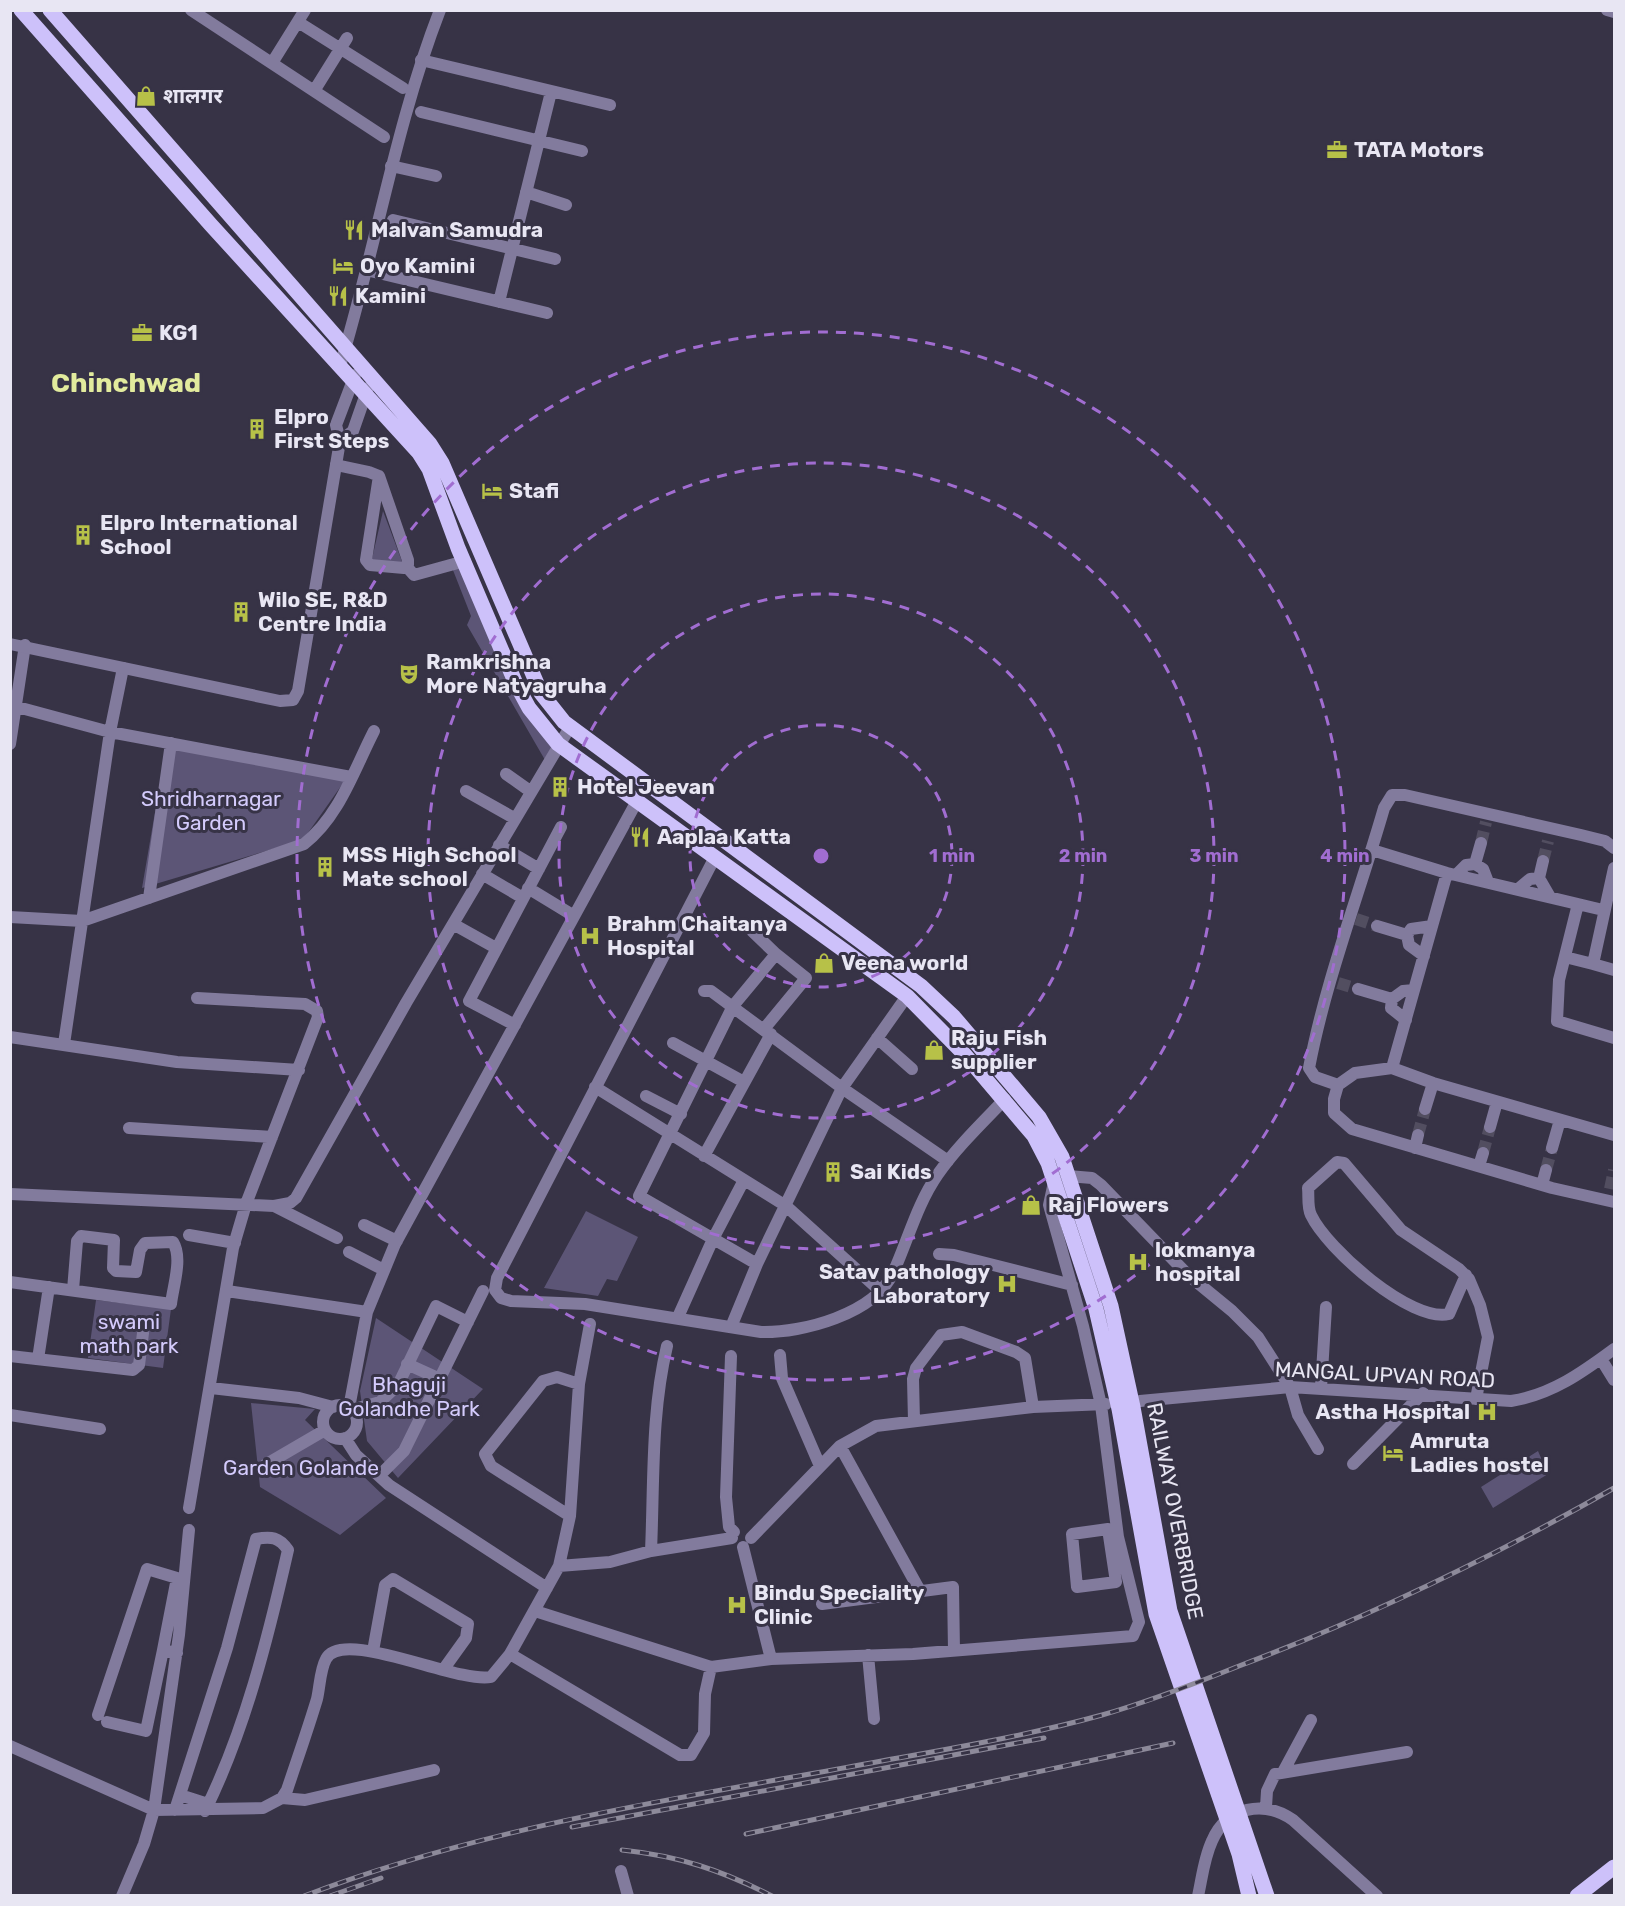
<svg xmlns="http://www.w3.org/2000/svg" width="1625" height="1906" viewBox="0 0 1625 1906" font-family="Rubik,'Noto Sans Devanagari',sans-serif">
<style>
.green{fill:#5c5576}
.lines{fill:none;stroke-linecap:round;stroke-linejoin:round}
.minor-tunnel{stroke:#524e60;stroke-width:12;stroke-dasharray:12 6;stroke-linecap:butt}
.minor{stroke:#827b9d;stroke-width:12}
.tertiary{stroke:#827b9d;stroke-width:12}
.primary{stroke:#cdc1fa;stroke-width:15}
.rail-casing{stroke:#8d8a9a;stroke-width:5}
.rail{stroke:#373346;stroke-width:3;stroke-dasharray:9;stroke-linecap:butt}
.ring{fill:none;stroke:#a16dd1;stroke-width:3;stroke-dasharray:10 8}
.labels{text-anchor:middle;stroke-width:6;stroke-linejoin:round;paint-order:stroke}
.poi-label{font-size:21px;font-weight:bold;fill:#e8e6f3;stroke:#373346;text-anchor:start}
.park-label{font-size:21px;fill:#d4cbfc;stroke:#373346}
.street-label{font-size:21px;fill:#e8e6f3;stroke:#373346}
.district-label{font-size:27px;font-weight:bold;fill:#e2eb9d;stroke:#373346}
.centre{fill:#a16dd1;stroke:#373346;stroke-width:3}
.ring-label{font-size:18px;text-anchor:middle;font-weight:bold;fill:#a16dd1;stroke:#373346;stroke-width:6;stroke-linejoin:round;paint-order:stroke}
</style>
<rect width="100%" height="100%" fill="#373346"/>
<path class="green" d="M383,511L403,564L371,563Z
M460,556L527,709L557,743L545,760L467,625L471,616L449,560Z
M166,748L346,779L303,840L142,888Z
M586,1211L638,1237L617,1281L607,1279L598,1296L544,1288Z
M96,1300L171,1309L163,1368L88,1358Z
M376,1318L483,1389L398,1478L367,1441L360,1391Z
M251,1403L315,1409L305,1420L386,1498L340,1535L260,1487Z
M1538,1451L1548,1474L1493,1508L1481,1487Z"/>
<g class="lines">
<path class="minor-tunnel" d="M1481,843L1486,822
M1543,861L1548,841
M1356,919L1377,926
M1338,983L1358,989
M1418,1135L1425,1109
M1483,1153L1490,1127
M1546,1170L1552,1148
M1610,1189L1614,1170"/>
<path class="minor" d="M191,10L384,137
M298,22L403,88
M421,60L610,105
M272,63L305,10
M314,91L347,38
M421,112L582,151
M391,166L436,176
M526,192L566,205
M393,220L555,259
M366,270L547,313
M499,302L551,92
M336,465L369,472L379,476L408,560V565L404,568L370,565L366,560L379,476
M406,566L414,575L465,561
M10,705L110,732L351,777
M10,744L25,645
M506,774L530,791
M466,791L514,818
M499,845L539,869
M1372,850L1447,873L1603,910
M715,857L497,1278L495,1290L501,1298L511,1301L585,1304L761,1332C803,1333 874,1314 893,1273C908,1240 917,1204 938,1174C957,1147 982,1123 1005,1099
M1475,864L1481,843
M1614,868L1593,964L1614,970
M482,874L523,898
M1456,875L1466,865L1475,864L1483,869L1488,882
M1539,878L1543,861
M528,888L574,916
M1518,889L1530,879L1539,878L1550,897
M149,898L171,743
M1578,904L1559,980L1557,1021L1614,1038
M10,917L82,921L304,844C339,817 354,770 374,731
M453,924L496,948
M1377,926L1407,935
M753,932L776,954L733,1006L639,1196L757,1264
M1424,956L1409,945L1407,935L1411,929L1432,926
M1565,957L1593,964
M1358,989L1392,999
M704,991H711L842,1088L948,1161
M1406,1020L1391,1008L1392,999L1403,991L1414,990
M515,1025L469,1001L561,827
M764,1029L806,978L776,954
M10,1037L177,1062L299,1070
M877,1038L912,1069
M673,1043L744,1082
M64,1044L110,732L123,668
M1392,1068L1447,873
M1338,1085L1315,1077L1309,1068C1326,979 1359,895 1384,808L1392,795H1405L1581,835L1605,841L1614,848
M595,1087L786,1206L877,1288
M646,1096L681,1114
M1425,1109L1433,1083
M1490,1127L1497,1102
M129,1128L272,1137
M1614,1135L1433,1083L1392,1068L1355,1073L1338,1085L1334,1099V1113L1352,1129L1552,1188L1614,1202
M1415,1148L1418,1135
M1552,1148L1560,1120
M704,1156L771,1034
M1479,1166L1483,1153
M1068,1176L1092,1178L1101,1185L1187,1274L1232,1311L1258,1337L1290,1387L1298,1415L1318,1449
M1542,1185L1546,1170
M10,1194L274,1206L290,1203L296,1198L406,1003L570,727
M274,1206L337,1238
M364,1225L397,1241
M189,1235L235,1243
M349,1252L384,1270
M939,1254L954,1255L1072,1285
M1466,1275L1449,1314C1411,1323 1327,1249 1311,1215C1307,1207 1309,1196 1308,1188L1337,1162L1344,1163L1401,1230L1459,1269L1469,1279L1480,1305L1488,1337L1476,1399
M10,1282L171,1304C173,1286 183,1258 173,1242L145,1243L140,1250L136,1272L116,1271L113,1268L114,1240L81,1236L77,1241L73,1290
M227,1291L367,1312
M678,1317L713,1239L744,1180
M731,1327L757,1264L842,1088L907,996
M780,1355L782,1378L820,1466
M10,1356L133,1370L139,1365L143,1333
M731,1356L726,1497L729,1527L734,1532
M38,1359L49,1287
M1601,1359L1614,1380
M407,1364L440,1379
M211,1388L299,1398L333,1407
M1321,1388L1326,1307
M1140,1401L1290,1387L1511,1401C1551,1395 1583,1372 1614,1349
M323 1422a17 17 0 1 1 34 0a17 17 0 1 1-34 0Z
M349,1408L367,1312L395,1244L637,801
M351,1410L380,1402L398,1385L436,1306L468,1322
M10,1415L100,1429
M914,1421L913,1379L916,1368L941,1335L962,1332L1016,1352L1025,1358L1033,1407
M345,1438L356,1455L389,1485L547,1588
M840,1446L920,1591
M1353,1464L1423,1393
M265,1465L325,1430
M379,1476L404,1451L483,1291
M189,1508L233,1248L246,1204L318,1017L317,1011L305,1004L197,998
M570,1516L491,1466L485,1454L543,1381L557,1377L579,1384
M1108,1529L1116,1582L1077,1587L1072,1534Z
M751,1538L840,1446L876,1426L1033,1407L1106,1404
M743,1547L771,1659
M651,1551C654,1483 651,1413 667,1346
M559,1566L610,1562L651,1551L732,1538
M822,1604L953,1587L954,1651
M535,1611L711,1667L771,1659L913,1654L1133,1636L1139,1622L1118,1537L1101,1405L1083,1326L1049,1205L1054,1182
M373,1651L385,1585L393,1579L468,1624L466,1638L443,1670
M510,1654L680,1755H691L704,1733L705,1694L711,1667
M868,1655L874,1719
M98,1715L147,1569L177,1578L163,1650L177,1653
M107,1722L146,1731L163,1650
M10,1746L154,1810L263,1808L282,1798L287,1790C297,1760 308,1729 317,1699C320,1686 320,1670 326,1659C342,1627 458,1684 491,1677L510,1654L559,1566L570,1516L579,1384L590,1324
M1283,1772L1311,1720
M180,1795L208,1804
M282,1798L305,1800L434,1770
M1266,1807L1267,1791L1275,1774L1407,1752
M175,1810L227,1648L256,1539C271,1536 279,1537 288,1550C268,1638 245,1730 205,1811
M621,1871L628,1896
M122,1896L144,1844L154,1810L179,1635L189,1530
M1198,1896C1202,1878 1204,1858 1212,1841C1227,1806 1264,1800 1293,1820L1377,1896"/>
<path class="tertiary" d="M1607,10L1614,12
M340,366C376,248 395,126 440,10
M340,441L353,431L368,388
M10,644L280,701L293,700L298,691L336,465L340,441L336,425L355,375"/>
<path class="primary" d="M21,10L211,225L419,453L429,469L458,548L516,684L529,708L558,744L907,996L966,1056L1034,1136L1048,1163L1096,1309L1119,1409L1156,1614L1239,1854L1249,1896
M50,10L430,444L442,463L541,693L564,722L921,986L954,1017L1039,1117L1062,1157L1111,1306L1133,1407L1170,1611L1267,1896
M1577,1896L1614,1867"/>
<g class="rail-casing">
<path id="rail" d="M572,1827L1044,1738
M746,1834L1173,1743
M622,1850C679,1856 721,1870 772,1896
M304,1896C487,1826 680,1798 871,1763C948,1749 1026,1736 1102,1715C1148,1702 1194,1684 1239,1666C1369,1617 1493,1557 1614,1488
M330,1896L381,1878"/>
</g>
<use href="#rail" class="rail"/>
</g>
<g class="ring">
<circle cx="821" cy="856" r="131"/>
<circle cx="821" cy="856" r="262"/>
<circle cx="821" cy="856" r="393"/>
<circle cx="821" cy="856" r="524"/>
</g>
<defs>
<g id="shop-bare" transform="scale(1.62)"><path d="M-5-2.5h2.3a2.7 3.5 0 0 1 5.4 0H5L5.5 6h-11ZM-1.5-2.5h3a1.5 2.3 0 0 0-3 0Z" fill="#b7c148" stroke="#373346" stroke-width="2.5" paint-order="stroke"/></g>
<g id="office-bare" transform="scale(1.62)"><path d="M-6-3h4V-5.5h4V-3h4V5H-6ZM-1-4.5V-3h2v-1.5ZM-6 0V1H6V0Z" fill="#b7c148" stroke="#373346" stroke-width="2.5" paint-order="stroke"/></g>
<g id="restaurant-bare" transform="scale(1.62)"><path d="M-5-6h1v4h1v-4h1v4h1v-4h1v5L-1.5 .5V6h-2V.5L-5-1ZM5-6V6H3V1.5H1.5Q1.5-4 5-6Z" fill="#b7c148" stroke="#373346" stroke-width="2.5" paint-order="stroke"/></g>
<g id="hotel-bare" transform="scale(1.62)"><path d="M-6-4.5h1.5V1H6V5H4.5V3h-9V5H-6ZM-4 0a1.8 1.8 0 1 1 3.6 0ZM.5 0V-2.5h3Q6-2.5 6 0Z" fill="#b7c148" stroke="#373346" stroke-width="2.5" paint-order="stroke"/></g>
<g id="building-bare" transform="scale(1.62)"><path d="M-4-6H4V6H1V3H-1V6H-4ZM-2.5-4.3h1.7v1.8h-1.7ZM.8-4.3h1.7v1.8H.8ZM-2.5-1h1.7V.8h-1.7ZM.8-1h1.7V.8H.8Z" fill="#b7c148" stroke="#373346" stroke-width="2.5" paint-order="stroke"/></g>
<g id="theatre-bare" transform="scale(1.62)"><path d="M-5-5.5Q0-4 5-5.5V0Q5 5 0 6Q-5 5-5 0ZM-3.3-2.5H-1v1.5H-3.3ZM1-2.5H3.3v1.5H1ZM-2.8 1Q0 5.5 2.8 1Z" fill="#b7c148" stroke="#373346" stroke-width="2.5" paint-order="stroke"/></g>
<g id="hospital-bare" transform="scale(1.62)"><path d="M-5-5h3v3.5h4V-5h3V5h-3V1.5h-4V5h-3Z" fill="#b7c148" stroke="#373346" stroke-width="2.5" paint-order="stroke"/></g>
</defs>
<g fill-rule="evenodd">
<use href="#shop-bare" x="146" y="96"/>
<use href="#office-bare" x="1337" y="150"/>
<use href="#restaurant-bare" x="354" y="230"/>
<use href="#hotel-bare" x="343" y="266"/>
<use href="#restaurant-bare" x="338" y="296"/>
<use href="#office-bare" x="142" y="333"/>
<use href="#building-bare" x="257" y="429"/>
<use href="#hotel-bare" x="492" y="491"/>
<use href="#building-bare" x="83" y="535"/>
<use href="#building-bare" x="241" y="612"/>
<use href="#theatre-bare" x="409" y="674"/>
<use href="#building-bare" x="560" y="787"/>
<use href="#restaurant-bare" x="640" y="837"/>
<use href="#building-bare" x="325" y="867"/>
<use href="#hospital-bare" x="590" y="936"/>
<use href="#shop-bare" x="824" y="963"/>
<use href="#shop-bare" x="934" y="1050"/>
<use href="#building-bare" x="833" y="1172"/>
<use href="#shop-bare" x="1031" y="1205"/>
<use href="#hospital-bare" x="1138" y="1262"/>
<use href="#hospital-bare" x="1007" y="1284"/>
<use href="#hospital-bare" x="1487" y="1412"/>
<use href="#hotel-bare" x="1393" y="1453"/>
<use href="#hospital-bare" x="737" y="1605"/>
</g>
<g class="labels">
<g class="poi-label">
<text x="163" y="103">शालगर</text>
<text x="1354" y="157">TATA Motors</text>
<text x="371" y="237">Malvan Samudra</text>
<text x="360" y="273">Oyo Kamini</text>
<text x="355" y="303">Kamini</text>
<text x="159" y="340">KG1</text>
<text x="274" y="424">Elpro<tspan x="274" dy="24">First Steps</tspan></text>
<text x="509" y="498">Stafi</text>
<text x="100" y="530">Elpro International<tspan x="100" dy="24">School</tspan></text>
<text x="258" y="607">Wilo SE, R&amp;D<tspan x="258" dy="24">Centre India</tspan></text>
<text x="426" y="669">Ramkrishna<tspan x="426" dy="24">More Natyagruha</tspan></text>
<text x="577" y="794">Hotel Jeevan</text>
<text x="657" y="844">Aaplaa Katta</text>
<text x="342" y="862">MSS High School<tspan x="342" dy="24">Mate school</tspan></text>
<text x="607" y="931">Brahm Chaitanya<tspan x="607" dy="24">Hospital</tspan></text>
<text x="841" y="970">Veena world</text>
<text x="951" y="1045">Raju Fish<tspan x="951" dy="24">supplier</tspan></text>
<text x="850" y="1179">Sai Kids</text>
<text x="1048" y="1212">Raj Flowers</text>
<text x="1155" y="1257">lokmanya<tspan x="1155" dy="24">hospital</tspan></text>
<text x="990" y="1279" text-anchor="end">Satav pathology<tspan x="990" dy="24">Laboratory</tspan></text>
<text x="1470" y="1419" text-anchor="end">Astha Hospital</text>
<text x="1410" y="1448">Amruta<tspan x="1410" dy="24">Ladies hostel</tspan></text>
<text x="754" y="1600">Bindu Speciality<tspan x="754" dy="24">Clinic</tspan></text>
</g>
<g class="park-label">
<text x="211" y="806">Shridharnagar<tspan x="211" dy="24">Garden</tspan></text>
<text x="129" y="1329">swami<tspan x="129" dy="24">math park</tspan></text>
<text x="409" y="1392">Bhaguji<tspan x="409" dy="24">Golandhe Park</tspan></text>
<text x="301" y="1475">Garden Golande</text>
</g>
<g class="street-label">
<text transform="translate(1385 1375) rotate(3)" y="7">MANGAL UPVAN ROAD</text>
<text transform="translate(1175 1511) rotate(79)" y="7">RAILWAY OVERBRIDGE</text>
</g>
<g class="district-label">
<text x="126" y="392">Chinchwad</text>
</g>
</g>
<circle cx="821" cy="856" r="9" class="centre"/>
<g class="ring-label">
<text x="952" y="862">1 min</text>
<text x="1083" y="862">2 min</text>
<text x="1214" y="862">3 min</text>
<text x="1345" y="862">4 min</text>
</g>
<rect width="1625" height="1906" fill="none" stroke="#e8e6f3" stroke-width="24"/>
</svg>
